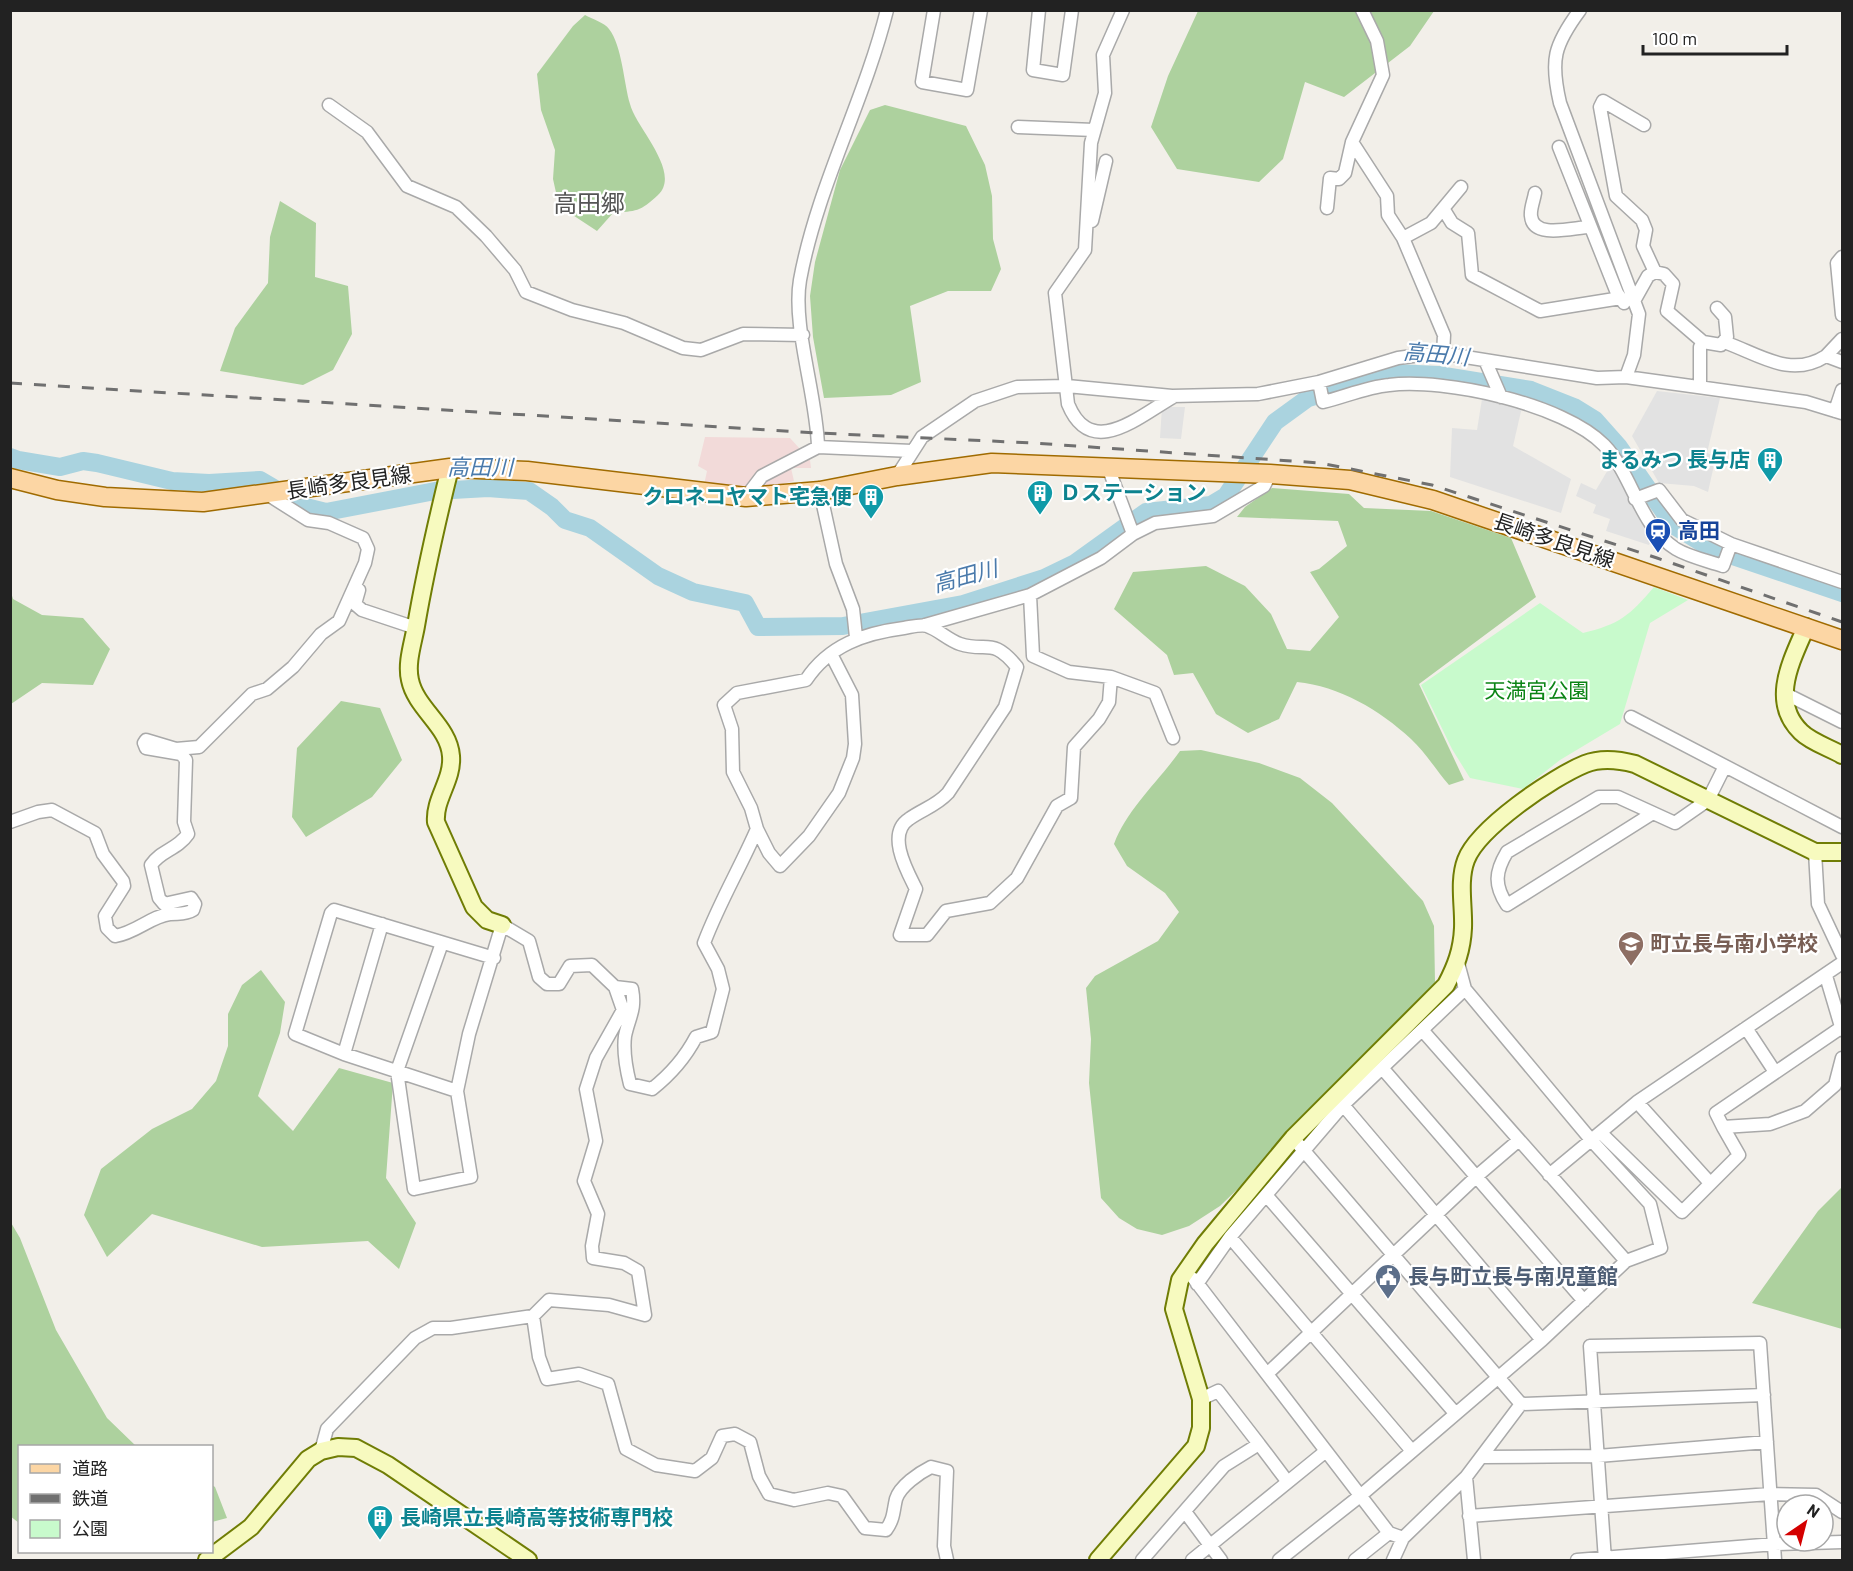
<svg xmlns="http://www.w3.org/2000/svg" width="1853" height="1571" viewBox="0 0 1853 1571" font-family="Barlow,'Noto Sans JP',sans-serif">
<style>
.commercial{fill:#f2dad9}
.forest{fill:#add19e}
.park{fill:#c8facc}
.parking{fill:#e2e2e2}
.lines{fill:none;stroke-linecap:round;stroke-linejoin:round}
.river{stroke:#aad3df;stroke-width:18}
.street-casing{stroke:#a9a9a9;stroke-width:15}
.secondary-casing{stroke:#707d05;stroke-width:20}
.primary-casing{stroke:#a06b00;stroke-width:21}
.street{stroke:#fff;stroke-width:12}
.secondary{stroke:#f7fabf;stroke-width:16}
.primary{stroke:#fcd6a4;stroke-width:18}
.rail{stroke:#707070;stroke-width:3;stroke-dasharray:12 12;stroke-linecap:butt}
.labels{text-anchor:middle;stroke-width:4.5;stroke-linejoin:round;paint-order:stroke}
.culture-label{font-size:21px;font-weight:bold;fill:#0d838f;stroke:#fff;text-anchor:end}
.street-label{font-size:21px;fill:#222;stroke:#fff}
.transit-label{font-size:21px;font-weight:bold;fill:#164399;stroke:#fff;text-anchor:start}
.park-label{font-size:21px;fill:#0c8416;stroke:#fff}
.education-label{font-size:21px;font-weight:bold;fill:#785e54;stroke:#fff;text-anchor:start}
.service-label{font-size:21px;font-weight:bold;fill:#4e5e75;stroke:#fff;text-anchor:start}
.water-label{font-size:22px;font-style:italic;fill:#4a7aab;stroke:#fff}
.quarter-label{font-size:24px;fill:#555;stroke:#fff}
</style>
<rect width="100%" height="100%" fill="#f2efe9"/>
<path class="commercial" d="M705,437L790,438L810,460L811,468H791L794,481L766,488L704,485L707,471L698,466Z"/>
<path class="forest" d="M1198,11H1434L1410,46L1344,97L1305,82L1283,159L1259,182L1177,169L1151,127L1168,76Z
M585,15C592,19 605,23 609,29C622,45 624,84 630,104C636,128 682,172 658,195C640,212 636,211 613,213L597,231L559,206L553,179L555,150L541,110L537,74L573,26Z
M885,105L966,126L985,165L992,196L993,239L1001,269L991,291H948L910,306L921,382L891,395L824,398L813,337L810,296L815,262L840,170L870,110Z
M280,201L316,223L315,277L348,286L352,334L333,370L303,385L220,371L235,328L268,283L270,237Z
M1272,488L1349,494L1364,508L1431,511L1511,538L1536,597L1419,684L1464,780L1449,785C1436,770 1425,752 1411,739C1380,710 1339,686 1297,682L1279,719L1248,733L1216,714L1193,673L1174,675L1167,655L1114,609L1133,572L1206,566L1245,586L1271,614L1287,649L1310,651L1339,617L1310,572L1319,569L1347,546L1338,521L1237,517L1245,507Z
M10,589L13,599L42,615L83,618L110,649L93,685L42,683L11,704Z
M341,701L380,708L402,760L372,797L306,837L292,817L297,748Z
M1201,750L1259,763L1300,778L1332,803L1423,901L1434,926L1435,982L1413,1017L1321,1118L1273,1148L1248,1179L1220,1206L1189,1226L1162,1235L1137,1229L1119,1218L1101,1198L1089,1083L1091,1039L1086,988L1095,976L1158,941L1179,912L1165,893L1127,866L1114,844C1127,809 1158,782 1180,751Z
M261,970L285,1002L280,1033L258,1096L293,1131L339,1068L393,1083L386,1178L416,1223L399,1269L368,1241L262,1247L152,1214L107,1257L84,1215L101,1169L152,1129L192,1109L216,1081L228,1046V1014L242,985Z
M1842,1187V1329L1752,1303L1818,1211Z
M10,1221L20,1238L56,1330L107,1418L136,1446H20L19,1523L10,1516Z
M212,1485L215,1487L227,1518L212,1522Z"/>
<path class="park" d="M1654,587L1688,600L1650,623L1620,724L1560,760L1523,789L1470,778L1452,749L1421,685L1540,603L1583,633C1620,624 1629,616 1654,587Z"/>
<path class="parking" d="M1657,391L1720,398L1707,453L1716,456L1708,492L1694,486L1659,483L1632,436Z
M1482,399L1522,407L1513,446L1571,479L1561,513L1450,477L1452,428L1477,430Z
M1162,407H1185L1181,439L1160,438Z
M1612,463L1636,510L1658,525L1649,545L1606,531L1610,519L1593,513L1596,505L1576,496L1581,483L1596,490Z"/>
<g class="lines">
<path class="river" d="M10,457L18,460L60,467L83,461L97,463L172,481L209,483L260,480L306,507L326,512L435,491L488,488L529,491L552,507L565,520L590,528L658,576L693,592L745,603L758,627L843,626L963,604L1044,578L1075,563L1146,512L1211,505L1226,496L1275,422L1308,398L1395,373L1438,375L1531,390L1574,407L1595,420L1619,447L1673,525L1712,549L1842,593"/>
<g class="street-casing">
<path id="street" d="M934,10L922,82L967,90L981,10
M1039,10L1033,70L1063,75L1072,10
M1123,10L1103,55L1105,93L1091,143L1085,250L1055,293L1068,404C1091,460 1138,417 1173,397
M1362,10L1377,41L1383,75L1352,142L1387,196L1388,215L1403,238L1444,335L1443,355
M1580,10C1554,45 1550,60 1560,103L1639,314L1634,355L1626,377
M329,105L367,132L407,186L456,207L486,236L515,270L526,292L572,310L624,323L683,348L701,350L743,334L803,335
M1644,125L1603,101L1600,107L1616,196L1642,220L1646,230L1643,246L1655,272
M1018,127L1094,130
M1559,147L1617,293L1624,303
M1535,193C1534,200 1530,209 1531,216C1533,240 1575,227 1590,227
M1327,208L1330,178L1339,179L1345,173L1352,142
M1444,210L1452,223L1468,233L1472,275L1540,311L1621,298
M1092,221L1106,161
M1403,238L1431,223L1461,187
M1842,257L1837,263L1842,315
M1634,301L1648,276L1655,272L1664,274L1673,284L1667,311L1703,342L1700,347V387
M1703,342L1721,345L1727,337L1725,317L1717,308
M1724,342C1759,354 1790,379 1826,356L1842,362
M1826,356L1842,339
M1485,360L1501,397
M1319,382L1323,402C1344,397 1367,387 1389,385C1445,378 1564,404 1604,445C1633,475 1639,526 1676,549C1689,557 1709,561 1723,566L1731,544
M1835,411L1842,390
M818,447C817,396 792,326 800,280C817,187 864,102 887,10
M1108,467L1133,534
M897,476L922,437L975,401L1017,387L1067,386L1172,396L1258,394L1319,382L1398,358L1420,355H1453L1597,378L1626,377L1806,402L1842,413
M820,491L836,564L853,609L856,637
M746,497L762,476L818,447L912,451
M1635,499L1659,490L1682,520L1731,544L1842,582
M359,590L355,604L362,610L416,628
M1030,595L1033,656L1069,672L1111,677L1155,693L1173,738
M925,625L1030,595L1101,558L1133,534L1155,523L1213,516L1264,486L1270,474
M831,654L852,695L855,744L853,758L839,793L809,836L780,866L769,853L757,829L751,808L733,772L732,729L724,705L737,693L806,680C829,645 865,633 904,628C911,627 921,624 927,626C939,630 948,640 960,644C987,653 992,636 1017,667L1005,707L948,793C936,806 923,809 909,819C886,834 907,871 916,889L900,935H927L946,911L990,903L1017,878L1057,806L1071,798L1074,747L1099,719L1109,702L1111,677
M1784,693L1842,722
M1631,717L1842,827
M1653,813L1507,905C1494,885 1495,872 1507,852L1599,797H1618L1675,823L1708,800L1725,766
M10,822L38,812L52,810L95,833L103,854L123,881L124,886L105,916L107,928L115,936C136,933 151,916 170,914C179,913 185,915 193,910L195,904L191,898L164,904L159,898L151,865C161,850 177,850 188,834L184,822L186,760L181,754L146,748L144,743L146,740L176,749L199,747L252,694L267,689L293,667L321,634L339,621L365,563L368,549L363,538L329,523L308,520L267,494
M1815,852L1818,904L1842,955
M442,943L397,1071L414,1189L471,1177L457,1091L469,1034L502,925L529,941L539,977L547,984H559L570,966L592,965L615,987L632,989C636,1010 629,1017 625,1036C623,1052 626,1068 630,1084L652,1089C671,1074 685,1058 696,1037L712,1032L723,989L718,969L704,943C719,903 740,868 757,829
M1826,976L1842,1030
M1746,1028L1775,1072
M1423,1031L1626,1261
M344,1054L382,924
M1383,1069L1584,1301
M457,1091L344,1054L295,1034L331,913L334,910L494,958
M1637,1102L1710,1183
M1343,1105L1542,1340
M1723,1127L1716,1113L1842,1027
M1601,1133L1682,1212L1739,1155L1723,1127L1770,1124L1805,1111L1835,1085L1842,1058
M1293,1138L1521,1404L1466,1477L1403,1538L1393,1560
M1549,1175L1637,1102L1842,963
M1266,1195L1455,1413
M1230,1237L1412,1451
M1194,1279L1389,1533L1403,1538
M1197,1284L1230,1237L1343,1105L1465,989
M533,1316L539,1357L547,1379L579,1374L608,1384L626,1449L656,1465L695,1471L712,1458L722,1436L735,1434L750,1442L759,1476L769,1494L794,1500L828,1493L842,1496L865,1528L886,1530C894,1519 893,1512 896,1499C900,1486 919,1473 931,1467L947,1471L944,1546L947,1560
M1267,1374L1477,1176L1519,1140
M1201,1399L1218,1391L1259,1444
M1521,1404L1764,1395
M321,1451L327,1429L415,1338L433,1328H451L533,1316L549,1300L609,1305L645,1315L638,1271L624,1263L593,1258L592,1246L598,1214L584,1181L596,1141L586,1089L596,1058L623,1010L615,987
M1483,1457L1598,1456L1767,1442
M1466,1477L1474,1560
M1186,1513L1221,1560
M1469,1516L1770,1494L1816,1495L1842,1512
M1142,1560L1224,1466L1259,1444L1287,1481
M1192,1560L1326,1451
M1279,1560L1360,1496L1542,1340L1626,1261L1661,1248L1650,1204L1592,1141L1465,989L1458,963
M1355,1560L1389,1533
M1577,1560L1775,1544L1842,1542
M1605,1560L1590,1346L1760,1343L1775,1560"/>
</g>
<g class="secondary-casing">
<path id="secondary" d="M450,468C437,521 425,573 416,626C413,643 406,663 410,680C416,709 449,726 451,756C453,780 434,799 436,822L474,907L487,920L502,925
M1806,627C1792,660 1769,701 1801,732C1811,742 1830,748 1842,755
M207,1560L251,1527L308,1459L321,1451L338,1447L356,1448L388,1465L528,1560
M1098,1560L1196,1446L1201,1428V1399L1174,1309L1180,1280L1205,1244L1293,1138L1446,985C1456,966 1462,950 1463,928C1464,907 1458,881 1466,860C1478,828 1553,777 1585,764C1600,758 1620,760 1635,764L1815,852H1842"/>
</g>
<g class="primary-casing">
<path id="primary" d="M10,478L57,490L105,497L203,502L450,468L527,471L746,497L820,491L897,476L992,463L1270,474L1350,480L1433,500L1842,640"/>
</g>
<use href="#street" class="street"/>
<use href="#secondary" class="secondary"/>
<use href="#primary" class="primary"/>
<path class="rail" d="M10,383L818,433L1033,443L1320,463L1432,485L1657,558L1842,622"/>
</g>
<defs>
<g id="building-pin" transform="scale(1.35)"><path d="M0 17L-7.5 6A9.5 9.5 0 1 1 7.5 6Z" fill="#0f9aa8" stroke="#fff"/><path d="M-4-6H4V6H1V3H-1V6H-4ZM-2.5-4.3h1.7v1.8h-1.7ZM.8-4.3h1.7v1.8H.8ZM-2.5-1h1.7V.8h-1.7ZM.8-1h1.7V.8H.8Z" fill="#fff"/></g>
<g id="station-pin" transform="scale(1.35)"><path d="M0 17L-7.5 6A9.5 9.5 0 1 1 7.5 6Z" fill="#1a4fb4" stroke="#fff"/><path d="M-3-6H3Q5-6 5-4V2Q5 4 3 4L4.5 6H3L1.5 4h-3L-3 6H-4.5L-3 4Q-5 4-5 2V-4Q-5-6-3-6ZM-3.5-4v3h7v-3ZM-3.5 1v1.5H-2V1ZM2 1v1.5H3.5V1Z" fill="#fff"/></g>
<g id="school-pin" transform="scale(1.35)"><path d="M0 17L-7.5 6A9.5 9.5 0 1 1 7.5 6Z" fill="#8d6e63" stroke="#fff"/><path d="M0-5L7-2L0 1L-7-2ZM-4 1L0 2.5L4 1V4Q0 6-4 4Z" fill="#fff"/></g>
<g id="civic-pin" transform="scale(1.35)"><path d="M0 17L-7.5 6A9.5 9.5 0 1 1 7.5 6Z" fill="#5c6f8a" stroke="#fff"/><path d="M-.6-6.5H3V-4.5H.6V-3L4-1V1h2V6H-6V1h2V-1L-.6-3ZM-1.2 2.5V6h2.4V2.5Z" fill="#fff"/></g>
</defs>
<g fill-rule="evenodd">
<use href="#building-pin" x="1770" y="460"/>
<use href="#building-pin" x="1040" y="493"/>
<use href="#building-pin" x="871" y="497"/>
<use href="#station-pin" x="1658" y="531"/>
<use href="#school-pin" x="1631" y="944"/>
<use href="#civic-pin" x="1388" y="1277"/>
<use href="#building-pin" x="380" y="1518"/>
</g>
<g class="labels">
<g class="culture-label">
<text x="1750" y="467">まるみつ 長与店</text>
<text x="1060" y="500" text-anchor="start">Ｄステーション</text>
<text x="852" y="504">クロネコヤマト宅急便</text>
<text x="400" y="1525" text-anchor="start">長崎県立長崎高等技術専門校</text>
</g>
<g class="street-label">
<text transform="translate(349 483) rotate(-8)" y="7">長崎多良見線</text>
<text transform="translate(1554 541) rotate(19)" y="7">長崎多良見線</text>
</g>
<g class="transit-label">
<text x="1678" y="538">高田</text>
</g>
<g class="park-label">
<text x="1537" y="698">天満宮公園</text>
</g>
<g class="education-label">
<text x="1650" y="951">町立長与南小学校</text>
</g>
<g class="service-label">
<text x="1408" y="1284">長与町立長与南児童館</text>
</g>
<g class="water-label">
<text transform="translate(1436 354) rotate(5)" y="8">高田川</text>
<text x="480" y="475">高田川</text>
<text transform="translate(965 576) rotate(-15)" y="8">高田川</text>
</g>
<g class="quarter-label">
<text x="589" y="212">高田郷</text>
</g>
</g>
<rect width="1853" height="1571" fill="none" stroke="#222222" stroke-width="24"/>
<rect x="18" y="1445" width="195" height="108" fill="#ffffff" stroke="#a7a7a7" stroke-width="1.5"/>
<rect x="30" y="1464" width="30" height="9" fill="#fcd6a4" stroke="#a7a7a7" stroke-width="1.5"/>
<text x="72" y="1475" font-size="18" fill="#222222">道路</text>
<rect x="30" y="1494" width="30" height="9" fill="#707070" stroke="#a7a7a7" stroke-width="1.5"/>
<text x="72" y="1505" font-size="18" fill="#222222">鉄道</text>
<rect x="30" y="1520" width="30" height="18" fill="#c8facc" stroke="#a7a7a7" stroke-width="1.5"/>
<text x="72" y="1535" font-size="18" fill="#222222">公園</text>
<g transform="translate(1805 1523) rotate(35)"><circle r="28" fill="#ffffff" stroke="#a7a7a7" stroke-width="1.5"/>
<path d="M0-4.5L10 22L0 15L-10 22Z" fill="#d40000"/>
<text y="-9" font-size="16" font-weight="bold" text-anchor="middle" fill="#222222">N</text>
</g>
<path d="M1643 45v9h144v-9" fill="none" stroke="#222222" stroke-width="3"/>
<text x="1652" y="45" font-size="18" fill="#222222" stroke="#ffffff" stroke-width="4.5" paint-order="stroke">100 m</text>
</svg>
